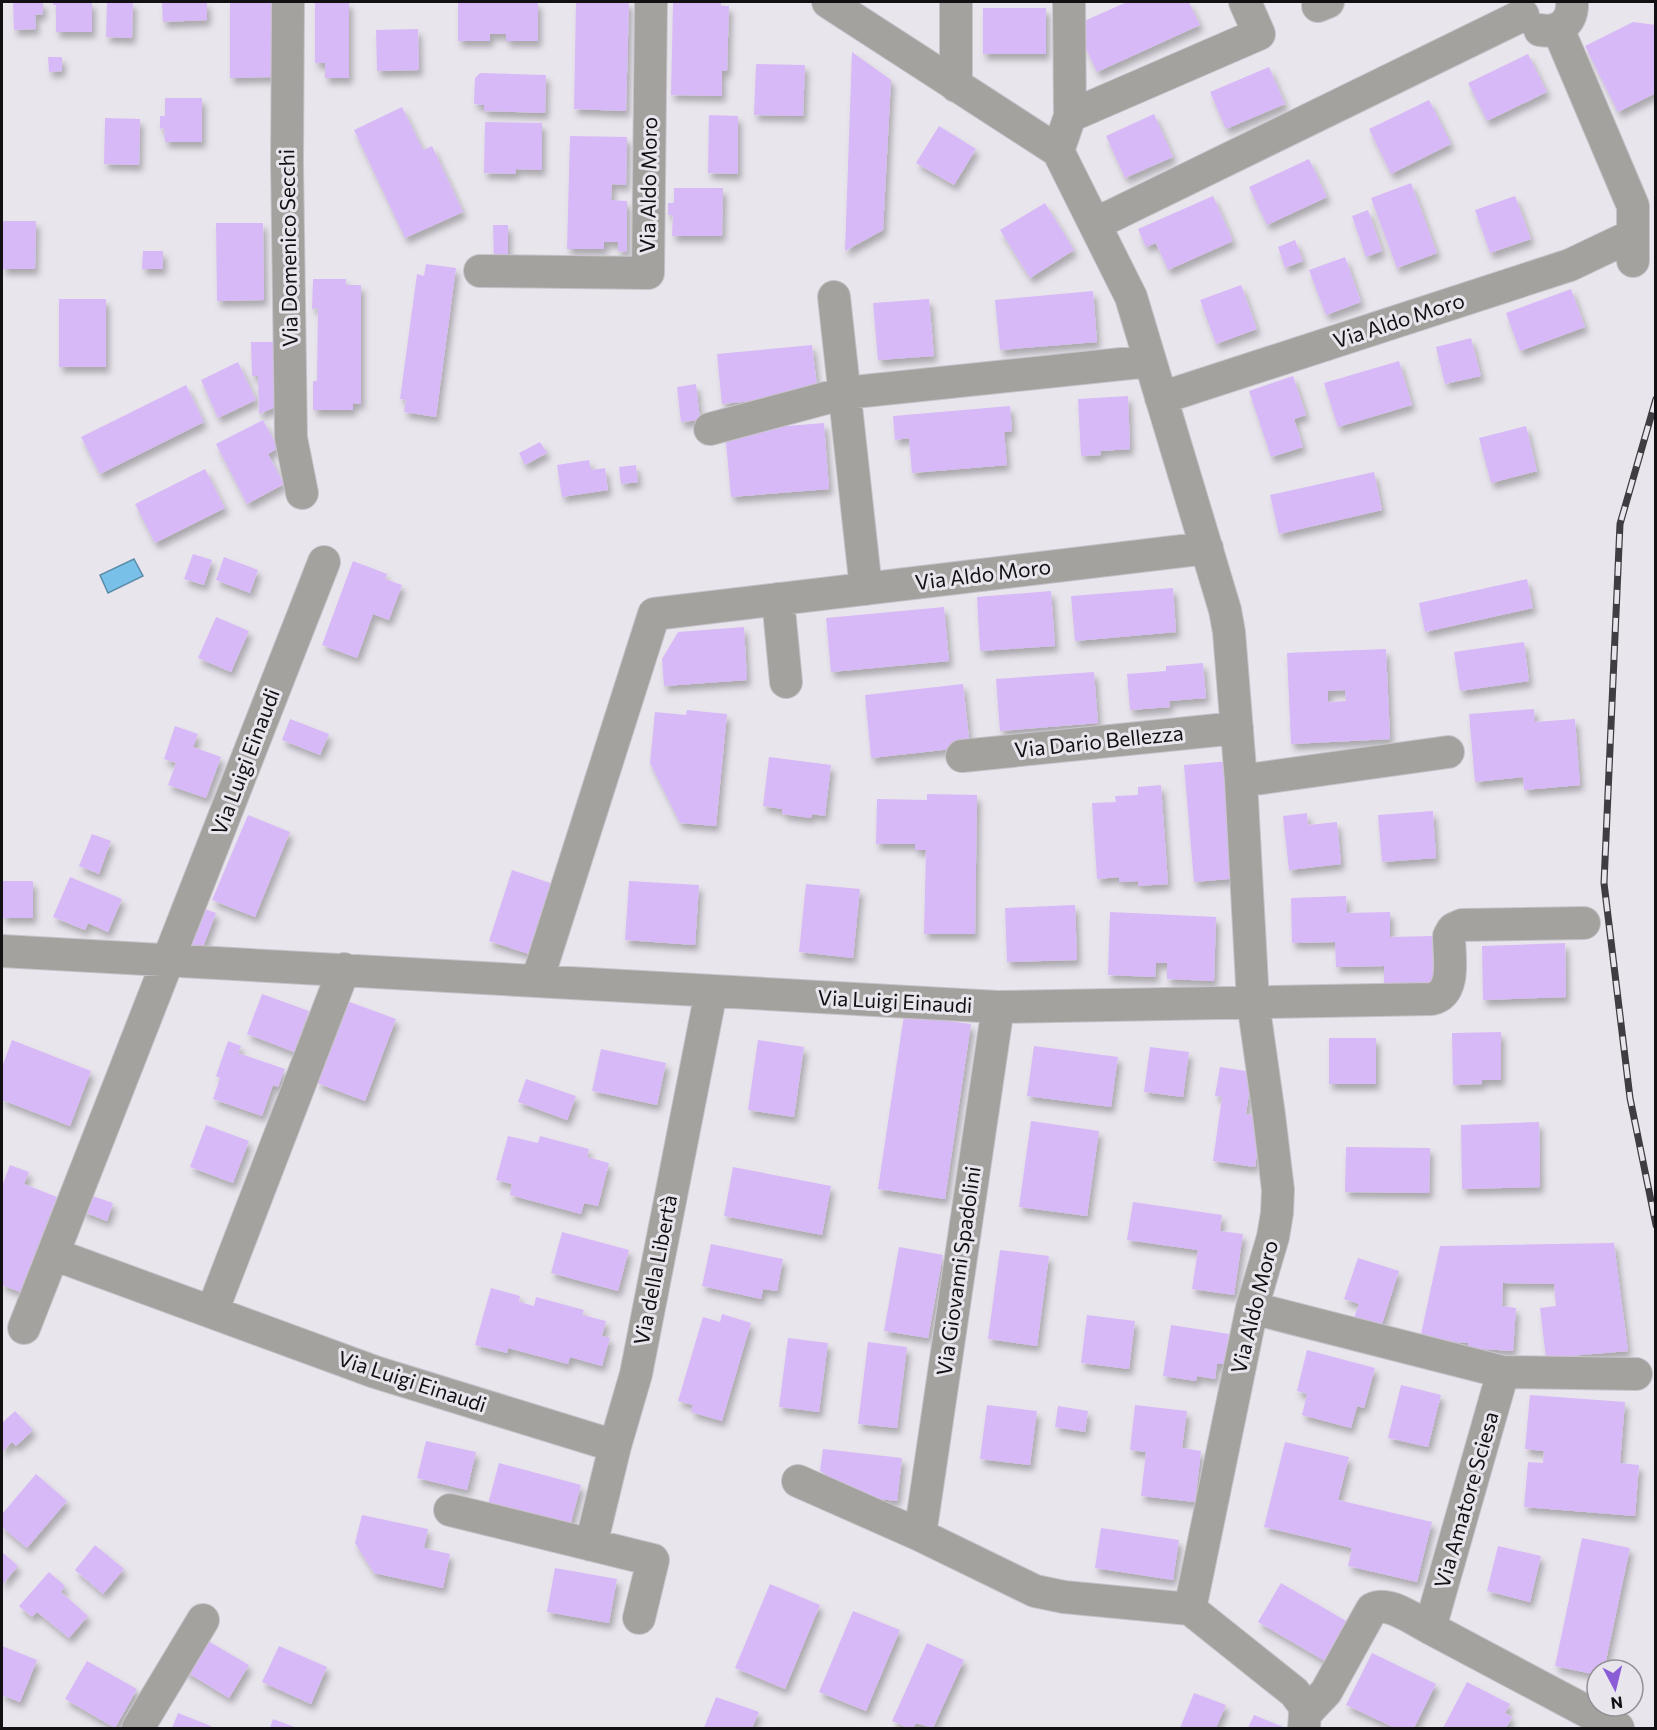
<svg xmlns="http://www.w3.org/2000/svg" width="1657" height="1730" viewBox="0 0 1657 1730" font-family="Commissioner,sans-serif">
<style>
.water{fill:#79c0e8;stroke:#5a8ba8;stroke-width:1.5}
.building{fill:#d8b9f7;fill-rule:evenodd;filter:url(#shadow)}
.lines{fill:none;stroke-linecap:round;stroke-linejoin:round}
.minor-casing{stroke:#c7c3ca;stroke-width:34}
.minor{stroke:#a4a29f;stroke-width:32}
.rail-casing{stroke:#3f3d41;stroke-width:7}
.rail{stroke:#e9e5ed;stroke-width:4.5;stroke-dasharray:14;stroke-linecap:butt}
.labels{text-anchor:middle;stroke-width:6;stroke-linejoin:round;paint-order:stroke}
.street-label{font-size:21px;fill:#121013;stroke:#e9e5ed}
</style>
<defs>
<filter id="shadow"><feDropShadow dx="3.5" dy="6" stdDeviation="3" flood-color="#0004"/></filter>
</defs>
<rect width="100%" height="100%" fill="#e9e5ed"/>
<path class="water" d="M134,559L143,576L108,593L100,575Z"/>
<path class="building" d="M13,2H43V14L35,15L36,29L14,30Z
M53,2H92V32H56V5H53Z
M107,2H133L132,38L106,37Z
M162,2H207V20L163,22Z
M230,2H273V77L230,78Z
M315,2H349V78H325V63H315Z
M458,2H538V41H506V34H490V41H458Z
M576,2H629L626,111L574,109Z
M673,2H721V6H729L727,71H722V96L671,95Z
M1127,2H1189L1200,25L1097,72L1075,25Z
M983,8H1046V54H983Z
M1633,22L1656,25V93L1618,112L1585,46Z
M418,29L419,70L377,71L376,30Z
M852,52L891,80L883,230L845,251Z
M1528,54L1547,92L1487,121L1468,83Z
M48,57H62V71L49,72Z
M756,64L805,65L803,116L754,115Z
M1269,67L1285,104L1226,129L1210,92Z
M480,73L546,75L545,113L484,111V105L474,104L475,78Z
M165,98H202V142H165L164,128L160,129V116H165Z
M1429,100L1451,144L1391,174L1369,129Z
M402,107L423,150L432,146L463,212L405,238L354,130Z
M1154,114L1173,157L1125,178L1106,136Z
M709,115L738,116V174L708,173Z
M105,118L140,119L139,165L104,164Z
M485,122L542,123V170L516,169L515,174L484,173Z
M939,126L976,149L954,185L916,163Z
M570,136L627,137L626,185L612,184L611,200L627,201V252L618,251V242H604V249H567Z
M1309,159L1327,197L1267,225L1249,187Z
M1411,183L1437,253L1397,268L1371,198Z
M674,188H723L722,236H672L673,215H668V203H674Z
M1213,196L1233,241L1168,270L1156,243L1146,247L1138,229Z
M1515,196L1531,239L1490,253L1475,210Z
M1045,203L1074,250L1030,278L1000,230Z
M1368,210L1382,251L1366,257L1352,216Z
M2,221H36L35,269H2Z
M216,223H263L264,300L217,301Z
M493,225H508V259H494Z
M1295,240L1303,261L1285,268L1278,247Z
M143,251H163V269H142Z
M1345,257L1361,302L1326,315L1309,270Z
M426,264L456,268L436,417L404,412L406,400L400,399L417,274L424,276Z
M313,279H346V285H361V404L353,403V410H313V381H317L318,308L312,309Z
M1241,285L1257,329L1216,344L1200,300Z
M1571,289L1585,327L1520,351L1506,313Z
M1093,291L1097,342L1000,350L995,300Z
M59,299H106V367H59Z
M929,299L934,356L878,360L873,303Z
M1471,338L1481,376L1445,384L1436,347Z
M251,342H278L280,405L259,414L258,376H252Z
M812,345L818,394L722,404L717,354Z
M1399,361L1412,405L1338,427L1324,383Z
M238,362L256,400L218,418L201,380Z
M1293,376L1306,415L1294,419L1303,447L1271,457L1249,391Z
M696,384L700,420L681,422L677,387Z
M186,385L204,422L100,474L81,437Z
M1128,396L1130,449L1100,451L1101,455L1081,456L1078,399Z
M1010,406L1012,431L1004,432L1007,465L912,473L909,438L895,440L893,416Z
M263,420L278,448L268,454L284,484L247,504L216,444Z
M824,423L829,489L731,497L725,431Z
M1526,426L1537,471L1491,483L1479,438Z
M540,442L547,453L525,465L519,453Z
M589,460L591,470L605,468L608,490L562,497L557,465Z
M636,465L638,482L621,484L619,467Z
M205,469L225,508L155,543L135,504Z
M1374,472L1382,510L1279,534L1270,495Z
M193,554L212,560L204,585L184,579Z
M224,557L258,570L250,593L216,580Z
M353,561L387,574L385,579L402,585L389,620L373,614L357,658L322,645Z
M1527,579L1533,608L1425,632L1419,603Z
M1173,588L1176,632L1075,641L1071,596Z
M1051,591L1055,646L980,651L977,597Z
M944,607L949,661L831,672L826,618Z
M216,617L249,631L231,672L198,658Z
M744,627L747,680L664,686L662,659L678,632Z
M1524,642L1529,681L1460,691L1454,652Z
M1386,649L1390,739L1291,744L1287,653ZM1345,690L1346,701L1328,702V691Z
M1203,663L1206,698L1169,701L1170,707L1130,710L1127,674L1166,671V666Z
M1094,672L1098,723L1000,731L996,679Z
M963,684L970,747L871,758L865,695Z
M1534,709L1535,722L1575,719L1580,785L1524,790L1523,777L1475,782L1469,714Z
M687,710L727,714L716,826L680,823L650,763L655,712L686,715Z
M290,719L329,734L320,755L282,740Z
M175,726L198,734L193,747L221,757L206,798L168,785L176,763L164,759Z
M769,757L831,765L825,816L812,814L811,818L782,814V809L763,806Z
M1230,761L1240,878L1194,882L1184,765Z
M1161,785L1168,884L1138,886V881L1119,882V877L1097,879L1092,803L1116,802L1115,796L1138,795V787Z
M927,794L977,795L975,934H924L926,850H915V844H876L877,799L927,800Z
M1433,811L1436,858L1382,862L1378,815Z
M1307,813L1308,825L1337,822L1341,864L1289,870L1283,816Z
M248,815L290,832L255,917L212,900Z
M92,834L111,841L99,874L79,866Z
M512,870L556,885L532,955L489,941Z
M70,877L122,899L108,932L88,923L85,930L53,917Z
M2,881H33V918H2Z
M629,881L699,885L695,945L625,940Z
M806,884L860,889L853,958L799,952Z
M1346,896L1347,913L1390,912V937L1432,936L1433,983L1384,984V966L1336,967L1335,942L1292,943L1291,898Z
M1075,905L1077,960L1007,962L1005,908Z
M199,907L216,913L203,947H190Z
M1110,912L1216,917L1214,981L1167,979V963H1156L1155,977L1108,975Z
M1565,943L1566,997L1483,1000L1482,946Z
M262,994L309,1011L294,1052L247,1034Z
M347,1001L396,1019L365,1101L317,1083Z
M904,1015L971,1024L945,1199L878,1189Z
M1501,1032V1080H1482V1084L1453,1085L1452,1033Z
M1329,1038H1376V1084H1329Z
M12,1040L91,1071L70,1126L2,1100V1067Z
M758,1040L804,1047L794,1117L748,1110Z
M228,1041L241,1046L238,1053L285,1069L278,1087L273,1085L262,1116L213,1099L220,1078L216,1076Z
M1034,1046L1118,1057L1111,1107L1027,1096Z
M1150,1047L1189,1052L1183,1097L1144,1092Z
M601,1049L666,1063L657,1105L592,1091Z
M1220,1067L1252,1072L1246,1114L1262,1116L1255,1167L1213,1161L1222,1097L1215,1096Z
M526,1079L576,1096L567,1120L518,1102Z
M1031,1121L1099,1131L1087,1216L1019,1207Z
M1539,1122L1540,1187L1462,1189L1461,1125Z
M206,1125L249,1141L233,1183L190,1167Z
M508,1136L538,1143L540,1136L589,1149L587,1157L609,1163L598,1206L584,1203L581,1214L510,1195L512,1184L496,1180Z
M1346,1147L1430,1148L1429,1193L1345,1192Z
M10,1165L29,1172L24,1184L57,1197L20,1292L2,1285V1186Z
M733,1167L831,1186L822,1235L724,1216Z
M87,1194L113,1203L107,1221L81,1211Z
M1133,1202L1222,1215L1220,1231L1243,1234L1234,1295L1192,1289L1198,1250L1127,1240Z
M562,1232L629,1250L618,1291L551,1273Z
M1614,1243L1628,1351L1546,1358L1540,1308L1556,1306L1554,1284L1503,1283L1502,1306L1516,1308L1513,1351L1469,1348L1468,1343L1420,1339L1440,1246Z
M711,1244L783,1259L777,1291L763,1289L761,1299L702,1286Z
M899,1247L943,1255L928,1338L884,1331Z
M1000,1250L1049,1256L1037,1346L988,1339Z
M1358,1258L1399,1271L1381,1327L1354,1318L1359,1304L1344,1299Z
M491,1288L520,1296L519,1302L534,1306L536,1297L584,1310L582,1315L606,1321L602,1336L610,1338L602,1366L570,1357L568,1364L508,1348L507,1353L475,1345Z
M722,1314L751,1323L722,1421L691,1412L693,1405L678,1401L703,1317L720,1322Z
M1087,1315L1135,1321L1129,1369L1081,1363Z
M1171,1325L1229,1334L1224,1364H1217L1215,1379L1197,1376L1196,1381L1163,1376Z
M788,1338L828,1343L819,1412L779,1407Z
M868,1342L907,1347L897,1428L858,1424Z
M1307,1350L1375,1368L1364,1408L1357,1406L1351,1428L1302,1415L1307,1394L1297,1391Z
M1401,1385L1441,1395L1428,1447L1388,1438Z
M1530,1395L1625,1402L1620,1463L1639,1465L1635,1516L1524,1507L1528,1462L1543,1463L1544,1451L1525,1449Z
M987,1405L1037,1411L1030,1465L980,1459Z
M1135,1405L1187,1411L1182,1448L1201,1451L1195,1502L1141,1496L1146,1452L1130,1450Z
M1058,1406L1088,1411L1085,1432L1055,1427Z
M15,1411L33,1430L16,1446L12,1442L2,1452V1423Z
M426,1441L476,1452L467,1490L417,1478Z
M1285,1442L1349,1457L1338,1500L1432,1522L1417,1582L1348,1566L1352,1548L1264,1527Z
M823,1449L902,1458L897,1501L863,1497L820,1471Z
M499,1463L581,1485L570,1526L488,1504Z
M36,1474L67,1501L27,1548L2,1527V1514Z
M362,1515L428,1529L424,1548L450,1554L443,1588L374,1573L355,1543Z
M1101,1528L1179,1540L1173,1580L1095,1568Z
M1582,1538L1630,1548L1604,1670H1597V1675L1555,1666Z
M95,1545L124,1569L103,1594L75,1570Z
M1498,1546L1541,1556L1530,1602L1487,1591Z
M2,1552L18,1566L2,1585Z
M555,1568L617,1579L609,1623L547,1612Z
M49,1572L65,1586L61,1592L88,1616L69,1638L37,1612L32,1617L19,1606Z
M1281,1583L1353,1625L1330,1664L1258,1622Z
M770,1584L820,1605L785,1689L735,1668Z
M853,1611L900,1630L866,1711L819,1692Z
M203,1638L249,1665L229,1698L183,1670Z
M927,1643L964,1660L933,1728L916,1723L913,1728H908L892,1721Z
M2,1646L37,1660L20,1702L2,1695Z
M279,1646L327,1667L311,1704L262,1682Z
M1372,1653L1436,1684L1414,1728H1395L1346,1705Z
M87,1661L137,1689L115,1728L65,1699Z
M1467,1682L1510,1704L1505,1713L1512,1717L1506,1728H1443Z
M1194,1693L1226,1705L1216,1728H1180Z
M716,1697L759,1712L752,1728H704Z
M178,1713L211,1726L210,1728H172Z
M1254,1715L1286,1728H1248Z
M273,1719L297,1728H270Z"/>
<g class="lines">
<g class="minor-casing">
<path id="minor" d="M288,2L287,163L291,438L302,493
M828,2L1058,151L1131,297L1225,610L1229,632L1241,781L1253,1002L1269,1115L1278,1190L1277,1213L1273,1237L1252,1308L1190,1609
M1069,2L1070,116
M1318,6L1328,2
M1558,29L1633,206V261
M1540,30C1560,34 1573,21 1572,2
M956,86V2
M1058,151L1070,116L1259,34L1245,2
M1095,224L1523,15
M480,271L648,273L651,2
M834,297L866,589
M1161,398L1570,265L1633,235
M710,429L845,393L1150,361
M778,599L786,682
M962,756L1237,728
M1241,781L1448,752
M2,951L998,1007L1432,999C1457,993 1449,956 1449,936L1453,929L1462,925L1584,923
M537,981L654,614L1207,548
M53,1254L375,1372L615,1446
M1252,1308L1503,1372L1430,1628C1414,1620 1389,1600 1372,1609L1326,1692L1305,1714L1304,1728
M212,1312L344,969
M24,1328L324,562
M1503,1372L1636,1374
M798,1481L920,1535L1035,1591L1064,1597L1190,1609
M450,1510L653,1560L639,1618
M920,1535L998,1007
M591,1545L615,1446L636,1374L711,992
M1190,1609L1294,1692L1304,1705L1305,1714
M1430,1628L1618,1728
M138,1728L203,1620"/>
</g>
<use href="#minor" class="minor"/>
<g class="rail-casing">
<path id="rail" d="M1656,399L1620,524L1604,883L1630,1098L1656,1225"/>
</g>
<use href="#rail" class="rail"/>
</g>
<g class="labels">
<g class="street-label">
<text transform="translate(649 185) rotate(-89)" y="7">Via Aldo Moro</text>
<text transform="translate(289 248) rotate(-91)" y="7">Via Domenico Secchi</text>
<text transform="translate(1399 321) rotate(-18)" y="7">Via Aldo Moro</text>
<text transform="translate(983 575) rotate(-7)" y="7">Via Aldo Moro</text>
<text transform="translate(1099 742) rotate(-6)" y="7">Via Dario Bellezza</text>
<text transform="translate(246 762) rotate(-69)" y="7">Via Luigi Einaudi</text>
<text transform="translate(895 1002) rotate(3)" y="7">Via Luigi Einaudi</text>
<text transform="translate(656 1270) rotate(-79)" y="7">Via della Libertà</text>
<text transform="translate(959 1271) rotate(-82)" y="7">Via Giovanni Spadolini</text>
<text transform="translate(1255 1307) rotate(-76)" y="7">Via Aldo Moro</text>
<text transform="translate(412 1382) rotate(18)" y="7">Via Luigi Einaudi</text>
<text transform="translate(1467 1500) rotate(-74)" y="7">Via Amatore Sciesa</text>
</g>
</g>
<rect width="1657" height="1730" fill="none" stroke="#121013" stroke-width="6"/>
<g transform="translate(1615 1688) rotate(173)"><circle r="28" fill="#e9e5ed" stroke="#939096" stroke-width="1.5"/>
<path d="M0-4.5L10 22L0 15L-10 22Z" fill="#8a5cd6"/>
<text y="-9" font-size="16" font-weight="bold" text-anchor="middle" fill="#121013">N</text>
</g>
</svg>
